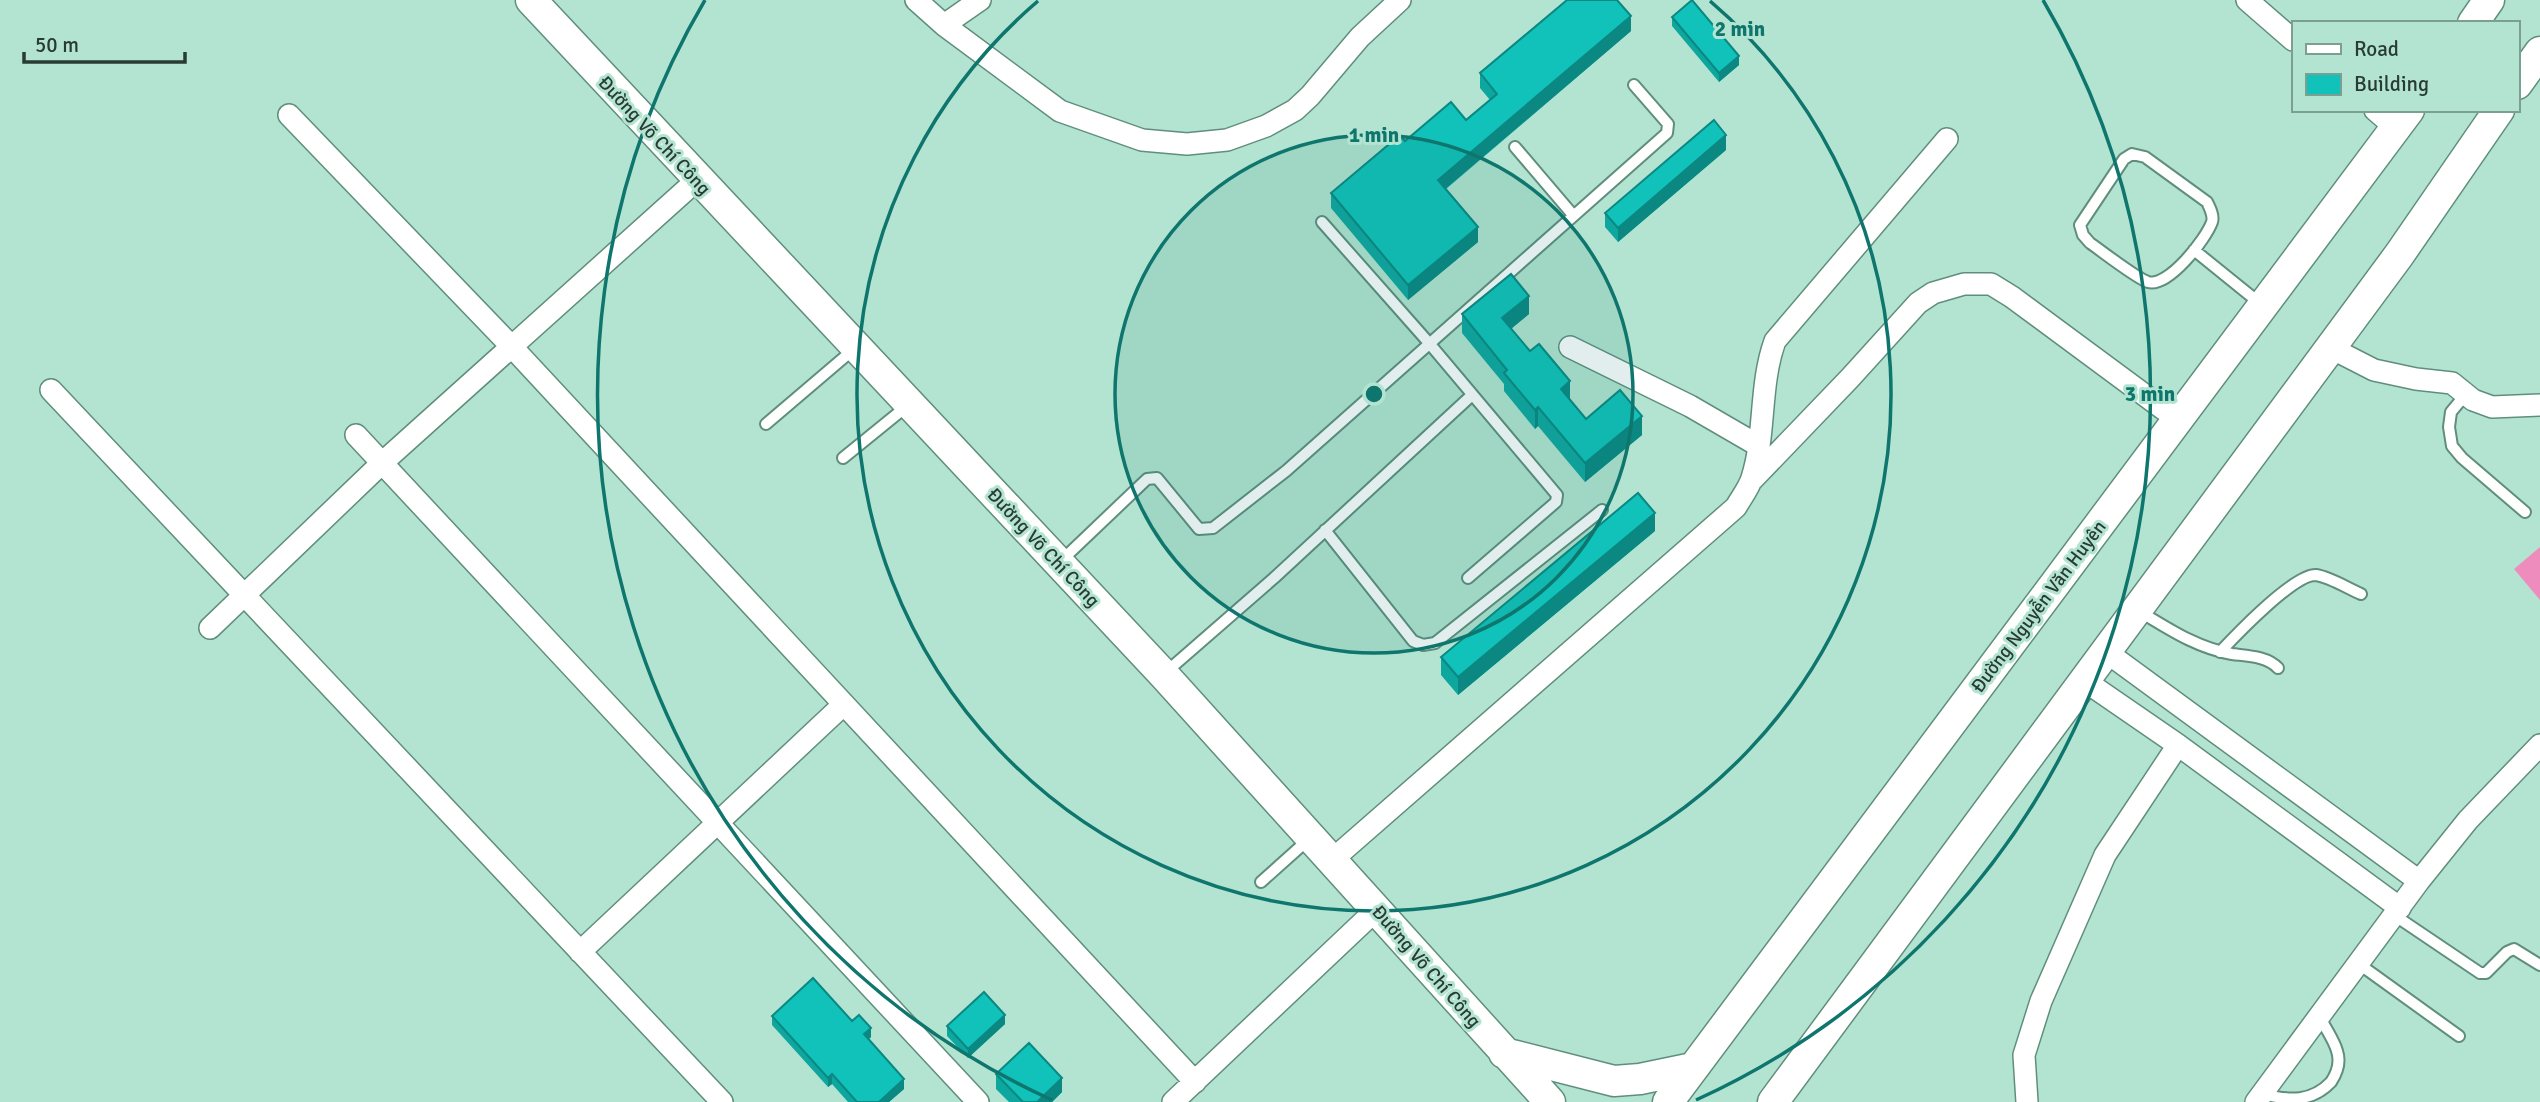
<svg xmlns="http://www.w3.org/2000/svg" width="2540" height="1102" viewBox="0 0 2540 1102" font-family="Signika,sans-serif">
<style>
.green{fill:#ee8dbd}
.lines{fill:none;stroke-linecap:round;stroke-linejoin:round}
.lane-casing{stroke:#608e7d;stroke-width:14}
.street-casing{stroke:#608e7d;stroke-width:24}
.secondary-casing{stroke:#608e7d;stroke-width:33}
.lane{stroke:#fff;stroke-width:10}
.street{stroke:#fff;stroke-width:21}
.secondary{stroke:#fff;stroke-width:30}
.wall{fill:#0ea7a0}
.shaded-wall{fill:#0b8882}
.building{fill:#10c2ba;stroke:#0b8882;stroke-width:2}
.ring{fill:none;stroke:#0f766e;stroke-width:3.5}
.labels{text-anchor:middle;stroke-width:6;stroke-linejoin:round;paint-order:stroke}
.street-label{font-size:19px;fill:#283b34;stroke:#b3e4d1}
.centre{fill:#0f766e;stroke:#b3e4d1;stroke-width:3.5}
.ring-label{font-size:21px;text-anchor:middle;font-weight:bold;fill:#0f766e;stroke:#b3e4d1;stroke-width:6;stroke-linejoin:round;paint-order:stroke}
</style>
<rect width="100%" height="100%" fill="#b3e4d1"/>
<path class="green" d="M2540,547V600L2514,569Z"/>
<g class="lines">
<g class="lane-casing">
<path id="lane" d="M1515,147L1573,215
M2132,154L2145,157L2207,202C2210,208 2214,216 2212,222C2206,239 2168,288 2148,282C2136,278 2103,252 2090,243L2083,235L2080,225L2124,159Z
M1322,222L1429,343L1557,495L1556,502L1468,578
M2194,250L2262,305
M2466,394L2451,412L2449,427L2452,446L2462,458L2525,512
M766,424L854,349
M843,458L907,406
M1325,530L1413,641L1423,645L1435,643L1602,510
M1061,561L1147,479L1157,478L1199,529L1213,528L1286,471L1667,133L1668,124L1634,85
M2139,611C2169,629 2197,648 2232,654C2247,656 2267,656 2278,668
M2220,652C2236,635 2294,574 2316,575C2330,577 2347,588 2361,594
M1165,673L1274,578L1472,395
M1261,882L1309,839
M2394,915L2480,973H2486L2507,952L2514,949L2540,965
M2359,964L2459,1036
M2262,1094C2290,1101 2312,1102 2331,1082C2337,1073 2341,1063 2337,1051C2334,1040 2325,1028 2320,1017"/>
</g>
<g class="street-casing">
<path id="street" d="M916,0L944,25L1060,111L1142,140L1187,144L1227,140L1266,126L1295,110L1310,96L1360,37L1400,0
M2247,0L2293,40
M944,25L980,0
M2375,110L2396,128
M289,115L512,347L1195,1082
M1570,347L1690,406L1759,446
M2331,348L2374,370L2416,379L2452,383L2473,400L2492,407L2540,405
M51,390L722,1102
M356,435L978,1102
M1753,479L1850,378L1918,303L1933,293L1964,284H1991L2012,297L2177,419
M210,628L382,463L697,180
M2105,651L2419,881
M2085,681L2178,745L2400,908
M1332,860L1736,507C1741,498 1749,488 1752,478C1766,434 1759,385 1775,341L1947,139
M580,952L843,705
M1173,1102L1377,909
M2027,1102L2024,1055L2041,1001L2105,855L2178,745
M2256,1102L2419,881L2468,820L2540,745"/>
</g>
<g class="secondary-casing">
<path id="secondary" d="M531,0L1164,675L1550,1102
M2473,23L2489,0
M2517,84L2540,52
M1504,1053L1614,1081L1640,1079L1693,1068
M1668,1102L2409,110
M1773,1102L2399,255L2499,110"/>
</g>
<use href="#lane" class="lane"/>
<use href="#street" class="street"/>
<use href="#secondary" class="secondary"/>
</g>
<path class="wall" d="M1672,17L1739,65L1719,82L1672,26Z
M1631,31L1446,189L1478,242L1408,300L1331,208V193L1405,141L1466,120L1490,100L1480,88V73Z
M1726,150L1618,242L1605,227V213Z
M1462,314H1529L1511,329L1586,419L1642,435L1585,482L1538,426L1535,429L1504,391V384L1462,333Z
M1655,531L1458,695L1441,675V657Z
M772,1016L871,1037L869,1039L904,1089L889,1102H848L832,1084L828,1087L772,1025Z
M1005,1024L968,1058L947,1036V1026Z
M996,1074L1062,1092L1052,1102H1009L996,1089Z"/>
<path class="shaded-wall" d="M1631,16V31L1438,195V180Z
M1739,56V65L1719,82V73Z
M1726,135V150L1618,242V228Z
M1478,227V242L1408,300V285Z
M1529,296V314L1502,336V318Z
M1570,381V400L1561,389Z
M1538,407V426L1535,429V410Z
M1642,416V435L1585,482V463Z
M1655,513V531L1458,695V677Z
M1005,1015V1024L968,1058V1049Z
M871,1028V1037L864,1043V1034Z
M832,1074V1084L828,1087V1078Z
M1062,1078V1092L1052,1102H1037Z
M904,1079V1089L889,1102H879Z"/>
<path class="building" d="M1567,0H1617L1631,16L1438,180L1478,227L1408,285L1331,193L1400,135L1405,141L1451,102L1466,120L1497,94L1480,73Z
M1692,0L1739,56L1719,73L1672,17Z
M1714,120L1726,135L1618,228L1605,213Z
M1511,274L1529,296L1502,318L1530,351L1539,344L1570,381L1561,389L1586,419L1620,390L1642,416L1585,463L1538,407L1535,410L1504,373L1507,370L1462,314Z
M1638,493L1655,513L1458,677L1441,657Z
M813,978L852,1021L859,1015L871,1028L864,1034L904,1079L879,1102H857L832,1074L828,1078L772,1016Z
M984,992L1005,1015L968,1049L947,1026Z
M1029,1043L1062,1078L1037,1102H1023L996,1074Z"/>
<circle cx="1374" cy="394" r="259" fill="#0f766e" fill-opacity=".12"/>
<g class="ring">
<circle cx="1374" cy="394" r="259"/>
<path d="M1710 1A517 517 0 1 1 1038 1"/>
<path d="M1052 1100A776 776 0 0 1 705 0M2043 0A776 776 0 0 1 1696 1100"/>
</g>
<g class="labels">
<g class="street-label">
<text transform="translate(655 135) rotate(47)" y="7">Đường Võ Chí Công</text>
<text transform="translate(1044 547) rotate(47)" y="7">Đường Võ Chí Công</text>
<text transform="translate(2038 606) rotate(-53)" y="7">Đường Nguyễn Văn Huyên</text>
<text transform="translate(1427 966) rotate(49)" y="7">Đường Võ Chí Công</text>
</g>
</g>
<circle cx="1374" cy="394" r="10" class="centre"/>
<g class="ring-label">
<text x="1740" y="36">2 min</text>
<text x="1374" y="142">1 min</text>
<text x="2150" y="401">3 min</text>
</g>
<rect x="2292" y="21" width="228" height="91" fill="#b3e4d1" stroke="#7ba092" stroke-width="2"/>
<rect x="2306" y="44" width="35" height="10" fill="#ffffff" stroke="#7ba092" stroke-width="2"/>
<text x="2354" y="56" font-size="21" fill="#283b34">Road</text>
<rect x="2306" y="74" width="35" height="21" fill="#10c2ba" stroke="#7ba092" stroke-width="2"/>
<text x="2354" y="91" font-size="21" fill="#283b34">Building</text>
<path d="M24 52v10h161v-10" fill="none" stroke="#283b34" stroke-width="3.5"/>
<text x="35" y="52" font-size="21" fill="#283b34" stroke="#b3e4d1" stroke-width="5" paint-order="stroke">50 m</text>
</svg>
